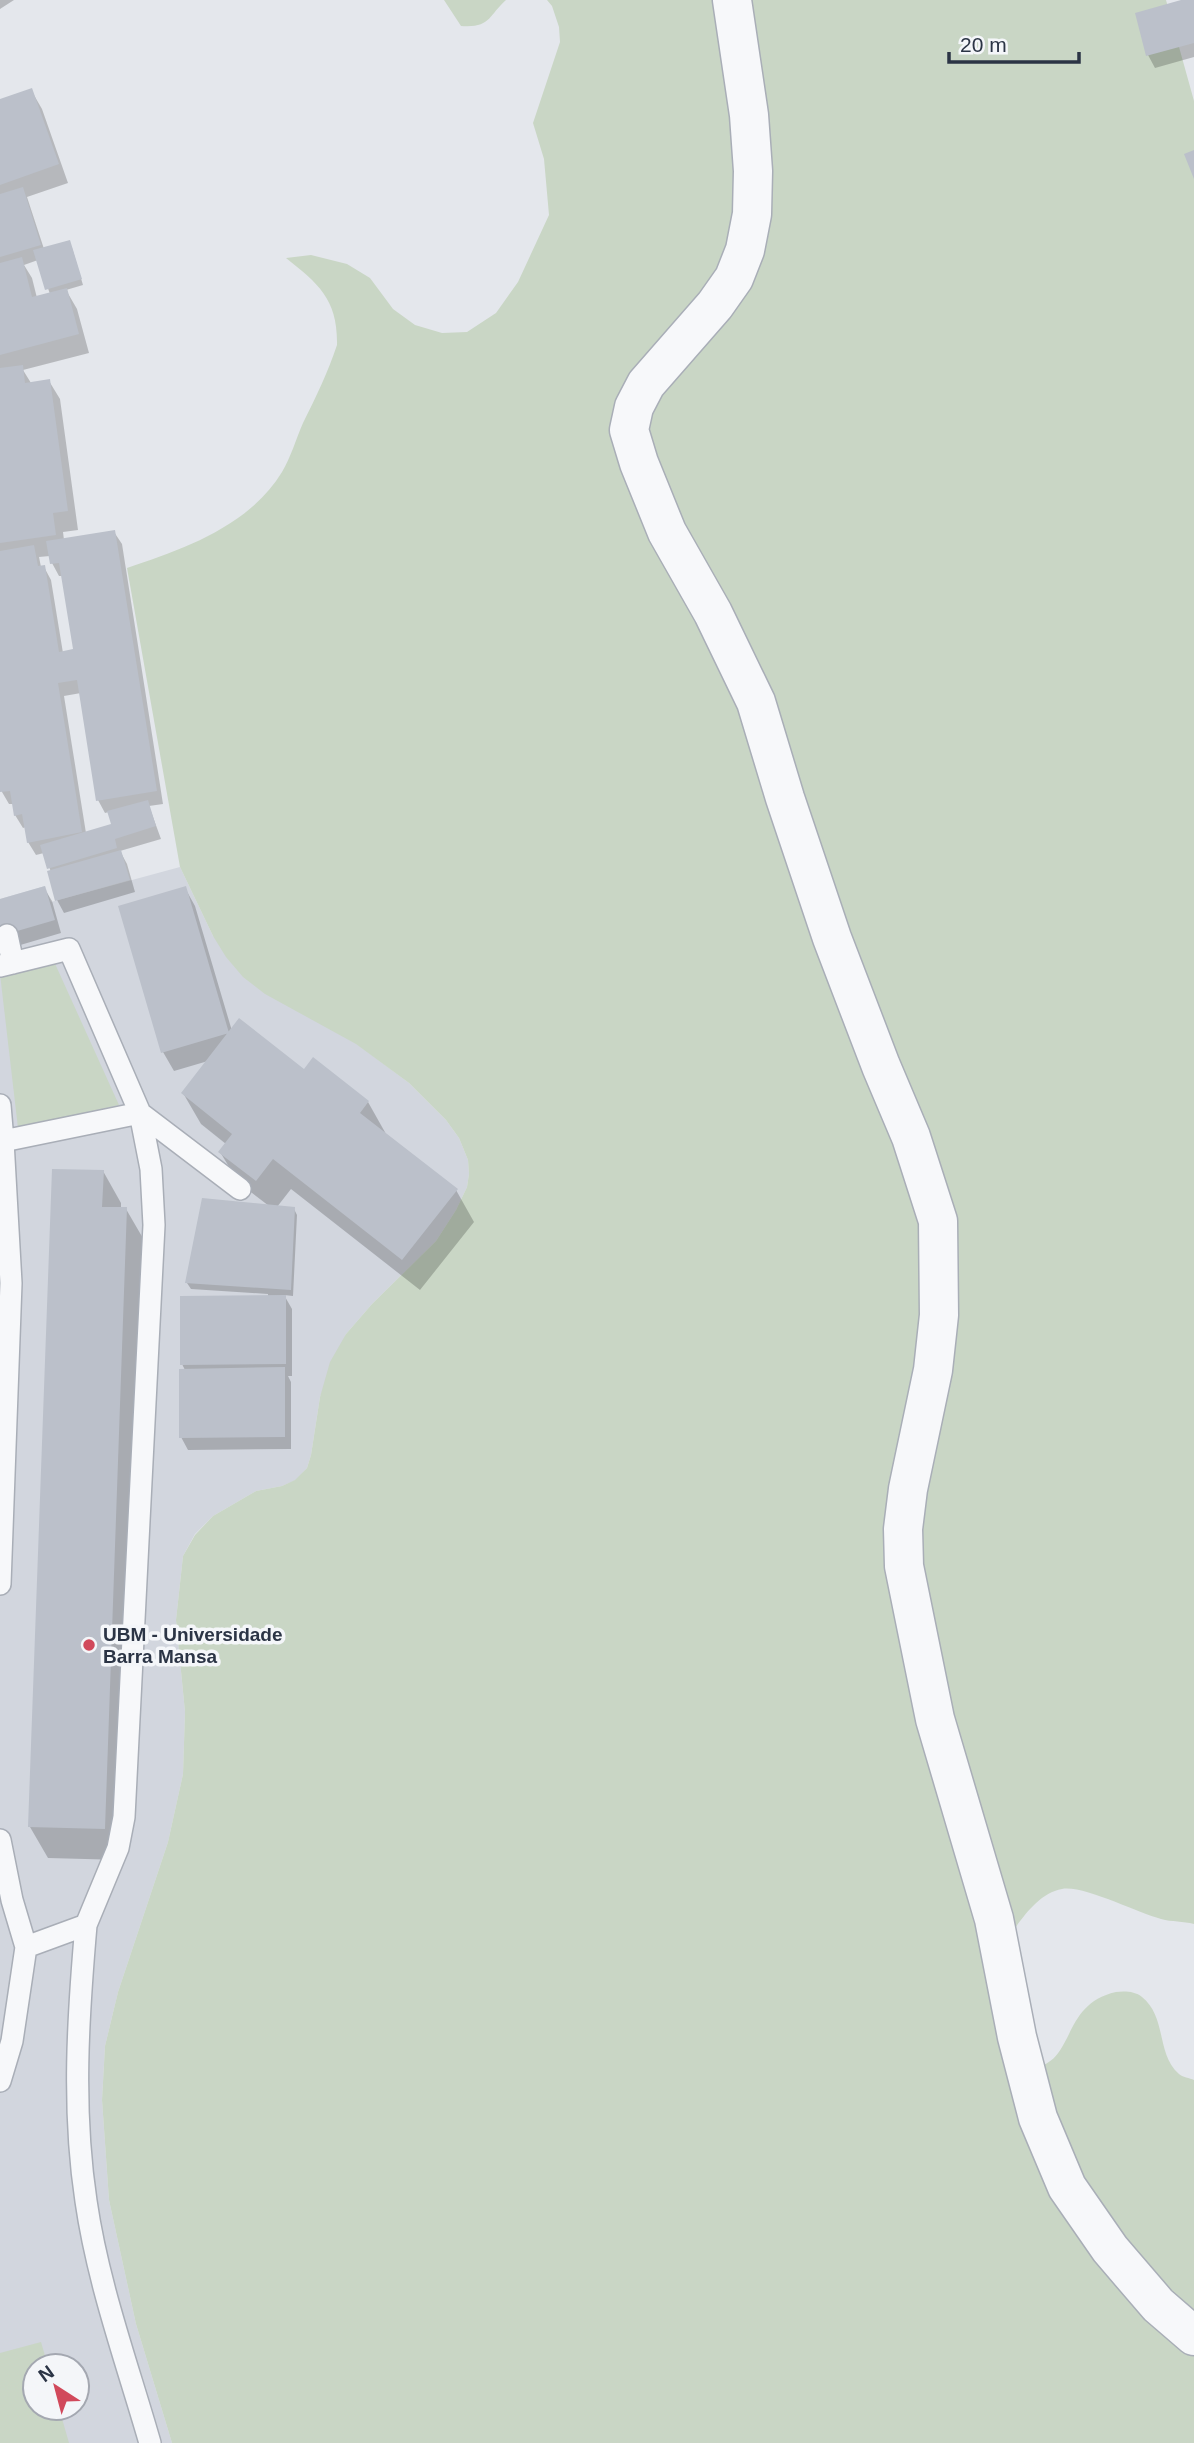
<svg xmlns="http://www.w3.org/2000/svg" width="1194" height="2443" viewBox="0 0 1194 2443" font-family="Helvetica,sans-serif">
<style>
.built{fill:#d2d6de;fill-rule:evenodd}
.green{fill:#c9d6c5}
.shadow{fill:#0003;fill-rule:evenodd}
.building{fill:#bbc0ca}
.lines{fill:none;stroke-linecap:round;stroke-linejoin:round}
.service-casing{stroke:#a9aeb7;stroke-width:24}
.minor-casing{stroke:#a9aeb7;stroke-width:41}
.service{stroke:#f7f8fa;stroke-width:21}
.minor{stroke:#f7f8fa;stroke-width:38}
.poi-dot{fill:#d1495b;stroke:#f4f6f9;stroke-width:2.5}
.labels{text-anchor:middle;stroke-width:7;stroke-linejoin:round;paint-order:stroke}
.poi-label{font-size:19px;font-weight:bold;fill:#2b3445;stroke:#f4f6f9;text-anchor:start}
</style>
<rect width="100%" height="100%" fill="#e4e7ec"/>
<path class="built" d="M180,867L213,936L409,1083L446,1120L459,1138L468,1160L469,1174L467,1187L456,1210L436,1241L372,1304L346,1334L320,1397L311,1455L307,1468L296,1480L282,1486L256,1491L213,1516L195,1534L183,1556L176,1620L185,1712L183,1774L168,1842L118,1992L105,2046L102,2100L109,2200L136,2324L172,2443H0V899L45,886L51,902ZM35,2366H77V2408H35Z"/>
<path class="green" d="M444,0H506C488,16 491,28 461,26Z
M547,0H1166L1194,101V1924C1183,1921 1172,1922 1161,1919C1137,1913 1084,1885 1062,1889C1039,1893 1023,1917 1010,1935L1037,2067C1075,2059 1062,2004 1116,1992C1124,1991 1135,1991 1142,1997C1167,2017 1156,2054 1179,2074C1182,2077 1190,2078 1194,2080V2443H172L136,2324L109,2200L102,2100L105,2046L118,1992L168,1842L183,1774L185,1712L176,1620L183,1556L195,1535L213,1516L256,1491L282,1486L295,1480L307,1468L311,1455L320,1397L330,1362L346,1334L372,1304L436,1241L456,1210L467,1187L469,1174L468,1160L459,1138L446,1120L409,1083L356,1044L265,994L243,977L226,957L213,936L180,867L127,568C184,549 249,526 282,472C291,457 296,439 303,423C316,397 328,372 337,345C338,300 319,284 286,258L311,255L347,264L370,278L393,309L415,325L442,333L467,332L496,313L518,282L549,215L544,159L533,123L560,42L559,27L552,6Z
M52,957L119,1105L18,1128L0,974Z
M41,2342L48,2366H35V2408H59L69,2443H0V2353Z"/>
<path class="shadow" d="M0,0H14L0,9Z
M1187,0H1194V57L1155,68L1148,55Z
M31,90L42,109L68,183L27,197L44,249L72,248L83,285L66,290L77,309L89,353L23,370L31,383L49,381L60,399L78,530L63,532L64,540L114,532L122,544L163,804L149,806L161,839L120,851L127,864L135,892L64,913L57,900L51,872L44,853L36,855L28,842L26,827L23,828L15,815L14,804H9L2,792L0,782V101ZM38,260L50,294L37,298L32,278L24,265ZM50,556L52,563L59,576H63L75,651L63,653L51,580L44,567H41L39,557ZM81,693L98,800L105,813L109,812L113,825L86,833L64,696Z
M44,888L52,901L61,933L0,951V901Z
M185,888L195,906L232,1031L304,1072L368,1102L386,1134L456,1190L474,1222L420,1290L291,1189L277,1207L294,1209L297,1215L293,1296L284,1295L292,1309V1376H288L291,1382V1449L188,1450L181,1437L185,1370L182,1364L268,1297V1294L191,1289L187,1283L269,1206L239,1183L220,1152L226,1144L201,1124L183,1093L208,1061L174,1071L163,1052Z
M103,1171L121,1203V1209H126L144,1240L122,1860L48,1858L30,1827Z"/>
<path class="building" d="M1181,0H1194V43L1146,56L1135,13Z
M32,88L59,164L0,185V99Z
M1194,150V179L1184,154Z
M23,187L41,245L0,257V194Z
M70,240L82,279L45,290L33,250Z
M22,257L32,297L67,288L79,334L0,355V263Z
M23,365L25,383L50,379L68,511L53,513L56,535L0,543V368Z
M115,530L157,791L96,801L77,680L58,683L82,832L27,843L22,814L14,816L10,791L0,792V551L34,545L38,566L45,565L59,652L73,649L59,563L50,564L46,541Z
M148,800L156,826L115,839L117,848L47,869L40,845L111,824L107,811Z
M121,850L130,880L55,901L47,871Z
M45,886L55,920L0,936V899Z
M186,886L229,1033L161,1053L118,906Z
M239,1018L304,1069L313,1057L369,1101L360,1113L458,1189L402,1260L273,1159L256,1181L218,1152L232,1134L181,1093Z
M52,1169L104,1170L102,1207H127L105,1829L28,1827Z
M202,1198L295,1207L291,1290L185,1283Z
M286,1295V1364L180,1365V1296Z
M285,1367V1437L179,1438V1369Z"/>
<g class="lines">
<g class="service-casing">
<path id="service" d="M7,935L13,963
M0,966L69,949L140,1113L151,1169L154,1225L124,1817L118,1848L86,1925L26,1947L12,2041L0,2081
M0,1105L3,1141L140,1113L240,1189
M0,1584L11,1283L3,1141
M0,1840L12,1900L26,1947
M86,1925C78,2017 72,2109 86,2201C98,2284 127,2363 150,2443"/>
</g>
<g class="minor-casing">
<path id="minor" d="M732,0L749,115L753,171L752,214L745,250L734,278L715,305L646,384L634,407L629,430L639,463L667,532L713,613L756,702L785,798L832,938L881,1066L911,1137L938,1221L939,1315L933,1370L908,1489L903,1529L904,1566L935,1719L994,1919L1017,2037L1038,2118L1067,2187L1110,2249L1158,2305L1194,2336"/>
</g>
<use href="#service" class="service"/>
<use href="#minor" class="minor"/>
</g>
<circle class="poi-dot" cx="89" cy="1645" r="7"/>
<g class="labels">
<g class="poi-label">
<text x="103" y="1641">UBM - Universidade<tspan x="103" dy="22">Barra Mansa</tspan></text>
</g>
</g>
<g transform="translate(56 2387) rotate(324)"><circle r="33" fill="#f4f6f9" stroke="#a4a8b1" stroke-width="2"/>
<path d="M0-5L12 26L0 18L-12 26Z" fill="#d1495b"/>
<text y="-10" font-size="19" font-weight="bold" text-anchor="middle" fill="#2b3445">N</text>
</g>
<path d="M949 52v10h130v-10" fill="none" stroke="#2b3445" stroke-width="3.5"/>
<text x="960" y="52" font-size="21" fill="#2b3445" stroke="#f4f6f9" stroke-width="5" paint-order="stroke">20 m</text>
</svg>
